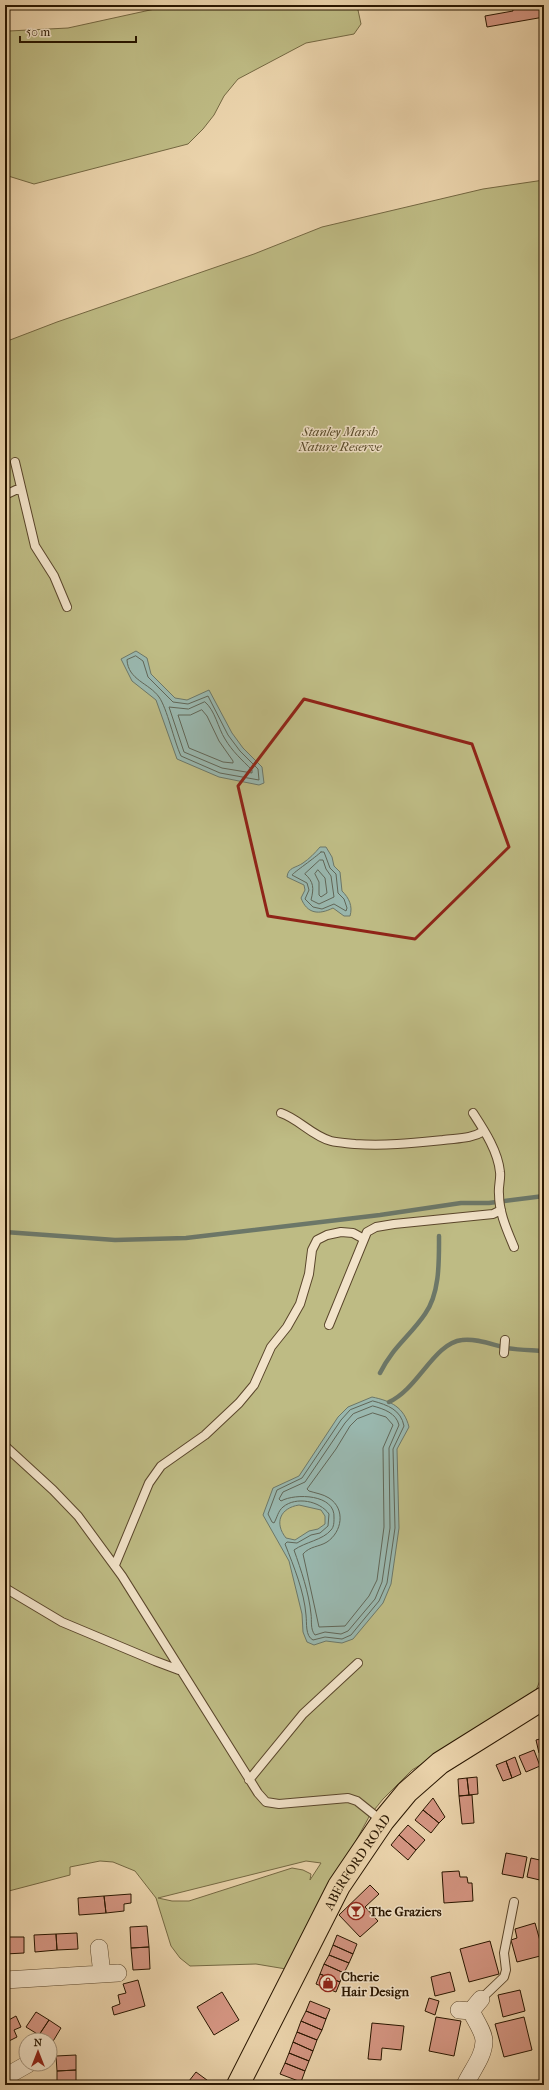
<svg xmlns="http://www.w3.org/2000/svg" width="549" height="2090" viewBox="0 0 549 2090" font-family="'IM FELL French Canon',serif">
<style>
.green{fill:#bebb84;stroke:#746842;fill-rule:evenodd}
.water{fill:#99b7ae;stroke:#6c7768;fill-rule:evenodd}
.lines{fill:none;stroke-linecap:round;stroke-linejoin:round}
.shore{stroke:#616657;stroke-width:1}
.stream{stroke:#6c7768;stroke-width:4.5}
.building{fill:#d59683;stroke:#291600}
.service-casing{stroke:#5a462b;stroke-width:10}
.minor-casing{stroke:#5a462b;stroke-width:18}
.primary-casing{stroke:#291600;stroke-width:24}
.service{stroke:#f2e3c9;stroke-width:8}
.minor{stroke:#f2e3c9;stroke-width:17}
.primary{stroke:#ebd4ac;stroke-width:22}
.marked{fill:none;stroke:#8f2418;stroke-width:3;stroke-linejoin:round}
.labels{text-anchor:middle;stroke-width:3;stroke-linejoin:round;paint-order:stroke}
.park-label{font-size:13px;font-style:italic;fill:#564828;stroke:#f2e3c9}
.street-label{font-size:13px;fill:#291600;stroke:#f2e3c9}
.poi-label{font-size:13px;font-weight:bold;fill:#291600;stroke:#f2e3c9;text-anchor:start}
</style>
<rect width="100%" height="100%" fill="#ebd4ac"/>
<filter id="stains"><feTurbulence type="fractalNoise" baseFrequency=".005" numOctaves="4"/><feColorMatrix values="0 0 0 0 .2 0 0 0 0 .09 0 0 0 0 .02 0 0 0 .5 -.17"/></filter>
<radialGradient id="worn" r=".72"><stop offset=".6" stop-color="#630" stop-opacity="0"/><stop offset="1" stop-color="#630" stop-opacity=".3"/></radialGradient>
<path class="green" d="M173,5H352L358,10L361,24L354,34L306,43L238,79L224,96L214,115L203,129L188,144L34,184L5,175L9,31L68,28Z
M544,180V1671L534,1695L412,1770L383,1799L370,1815L286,1969L256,1964L190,1966L180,1958L171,1946L156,1898L135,1871L113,1862L100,1861L70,1867V1875L5,1892V340H10L57,322L254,254L322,227L483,189ZM306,1861L321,1863L310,1880L311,1874L303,1870L292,1868L189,1901H172L158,1898Z"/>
<path class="water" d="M136,651L147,658L151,674L175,698L187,700L209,690L232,733L243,748L262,767L264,783L259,785L219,777L177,759L156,700L132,681L121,659Z
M320,847H326L332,857L334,866L340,872L342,891C349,898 353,906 350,916H344L333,908C319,915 307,914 301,898L305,890L304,885L287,877C288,867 296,868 303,863C309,859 315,853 320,847Z
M372,1397C391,1401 404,1407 409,1427L397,1449L399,1528L391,1584L383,1603L353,1639L342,1643L326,1641L314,1645L307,1642L303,1632L302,1614L289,1561L263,1515L273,1488L299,1476L338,1417L348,1407ZM299,1505L321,1510L325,1516V1524L318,1529L309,1531L295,1540L286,1538C274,1523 280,1508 299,1505Z"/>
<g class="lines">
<path class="shore" d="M136,656L143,661L148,677L173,702L188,704L208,696L228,735L240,751L258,769L259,780L220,773L181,756C174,741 167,708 159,697C149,683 128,680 127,660Z
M205,702C215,710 218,728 225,739C232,751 242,760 252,770V773L222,768L184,752L169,707L188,709Z
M202,710L207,716L219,741L233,761V763L223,762L189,748L178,715H190Z
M321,852H324L330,868L336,874L338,893L344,899L347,908L346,911L334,904L322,909L313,907L305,899L309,890L307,883L292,875C293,873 316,857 321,852Z
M320,860H323L326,869L331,876L334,897L319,904L311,900C314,888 314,882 305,874Z
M318,870L325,878L327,893L321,897L319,895V882L315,874Z
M373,1401C388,1405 401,1410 404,1426L393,1449L395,1528L387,1583L379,1601L351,1635L342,1639L325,1637L313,1640C305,1636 307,1623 306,1615C304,1591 294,1567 285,1544L287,1542L297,1543L311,1535L320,1533L328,1526L329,1514C320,1501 296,1496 283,1507C278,1511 277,1518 274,1523L272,1522L268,1514L277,1490L302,1478L341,1420L350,1410Z
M373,1406C384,1409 396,1413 399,1425L389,1448L390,1528L382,1582L375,1599L348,1631L341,1634L325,1632L315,1635C310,1629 312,1621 311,1614C309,1593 301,1570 294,1550C305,1542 323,1540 331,1530C334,1527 334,1522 334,1518C336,1494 295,1493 281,1501L279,1499L283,1492L305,1482L345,1423L353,1414Z
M373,1413L386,1417L393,1425L383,1448L384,1527L377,1580L369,1596L345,1626L319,1627L303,1554C310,1546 319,1547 327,1542C342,1532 346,1509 329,1498C323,1494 315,1493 309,1491L307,1489L336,1449L350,1426L357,1419Z"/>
<path class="stream" d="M5,1232L115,1240L186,1238L380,1215L461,1203H489L544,1196
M5,1259L6,1232
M380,1373C392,1348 410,1336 425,1314C440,1293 439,1261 439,1236
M389,1402C418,1389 434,1343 462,1340C477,1338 493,1345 507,1348C519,1350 532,1350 544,1351"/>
</g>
<path class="building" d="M512,5H544V17L487,27L485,16L513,11Z
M544,1738V1751L539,1753L536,1740Z
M534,1750L540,1766L526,1772L519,1756Z
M515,1757L521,1774L512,1778L506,1761Z
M506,1761L512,1778L503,1781L496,1765Z
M477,1777L478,1794L469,1795L467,1778Z
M467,1778L469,1795L459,1796L458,1779Z
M472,1795L474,1823L462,1824L459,1796Z
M433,1798L445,1817L439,1823L423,1810Z
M423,1810L439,1823L431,1833L415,1820Z
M408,1825L425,1840L416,1850L399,1835Z
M399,1835L416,1850L408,1860L391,1845Z
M506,1853L527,1857L523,1878L502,1874Z
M531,1858L544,1861V1881L527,1877Z
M459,1871L460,1877H467L468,1883H472L473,1901L444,1903L442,1872Z
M370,1885L379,1894L365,1907L378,1921L360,1937L339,1915Z
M131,1894V1903L124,1904V1911L106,1913L104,1896Z
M104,1896L106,1913L79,1915L78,1898Z
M535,1923L544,1955L517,1962L511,1940L517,1938L515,1929Z
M147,1926L149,1947L131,1948L130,1927Z
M77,1933L78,1949L57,1950L56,1934Z
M56,1934L57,1950L35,1952L34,1935Z
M337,1935L357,1944L353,1954L333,1945Z
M5,1937H24V1953L5,1954Z
M490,1941L499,1974L469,1982L460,1949Z
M333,1945L353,1954L349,1963L329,1955Z
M149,1947L150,1969L133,1970L131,1948Z
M329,1955L349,1963L344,1973L324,1964Z
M324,1964L344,1973L340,1982L320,1974Z
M450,1972L455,1991L435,1996L431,1977Z
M320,1974L340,1982L336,1992L316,1984Z
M138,1980L145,2006L114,2015L112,2007L120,2004L118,1995L126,1993L123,1984Z
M520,1990L525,2011L503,2017L498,1995Z
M222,1992L239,2020L214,2035L197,2007Z
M429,1998L439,2001L435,2015L425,2011Z
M310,2001L330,2009L326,2019L306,2011Z
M306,2011L326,2019L322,2030L301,2021Z
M36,2012L49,2020L39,2035L26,2027Z
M16,2016L21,2027L14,2030L17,2037L5,2043V2022Z
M436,2017L461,2021L454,2056L429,2051Z
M524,2017L532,2050L504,2057L495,2024Z
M49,2020L61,2028L52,2043L50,2040L39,2035Z
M301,2021L322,2030L317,2040L297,2032Z
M372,2023L404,2026L401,2050L382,2048L381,2060L368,2059Z
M297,2032L317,2040L313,2051L293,2042Z
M293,2042L313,2051L309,2061L289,2053Z
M289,2053L309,2061L305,2071L285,2063Z
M76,2055V2070L57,2071L56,2056Z
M285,2063L305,2071L301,2082L280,2074Z
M76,2070V2085H57V2071Z
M196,2072L211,2083L209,2085H195L189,2081Z
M189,2081L195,2085H187Z"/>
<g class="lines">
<g class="service-casing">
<path id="service" d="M15,462L35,546L54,576L67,607
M5,495L20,488
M281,1113C299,1119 312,1136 331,1141C339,1143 348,1143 355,1144C386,1146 413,1143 443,1140C458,1138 471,1139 484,1131
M473,1113C484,1130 498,1151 500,1172C501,1179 498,1187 499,1194C499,1213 507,1230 514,1247
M329,1325L367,1232L376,1227L394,1224L493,1214L501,1210
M504,1353L505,1340
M5,1446L53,1490L78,1516L122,1576L258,1793L266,1802L279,1804L348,1798L357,1801L382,1821
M115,1565L149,1483L161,1466L205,1435L239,1403L254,1385L271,1347L287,1327L300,1304L309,1274L312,1250L317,1240L327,1235L341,1232L353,1233L364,1239
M5,1588L62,1622L155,1661L179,1670
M249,1780L303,1714L358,1663
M481,1999L504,1977L506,1970L504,1953L514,1902"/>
</g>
<g class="minor-casing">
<path id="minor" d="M99,1948L102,1974
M5,1980L118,1973
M459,2010L471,2011C475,2020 484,2032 484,2041C484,2057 471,2071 465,2085
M471,2011L481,1999
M5,2077L28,2064"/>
</g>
<g class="primary-casing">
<g id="primary">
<path id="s1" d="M238,2085L339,1886L383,1821L407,1792L440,1763L544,1698"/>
</g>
</g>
<use href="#service" class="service"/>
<use href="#minor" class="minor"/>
<use href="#primary" class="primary"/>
</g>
<path class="marked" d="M304,699L472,744L509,847L415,939L268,916L238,786Z"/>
<defs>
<g id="bar-ring" transform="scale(0.9)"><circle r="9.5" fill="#f2e3c9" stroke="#8f2418" stroke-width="1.5"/><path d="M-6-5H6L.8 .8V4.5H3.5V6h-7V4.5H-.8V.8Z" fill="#8f2418"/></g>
<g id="shop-ring" transform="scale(0.9)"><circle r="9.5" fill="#f2e3c9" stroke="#8f2418" stroke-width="1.5"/><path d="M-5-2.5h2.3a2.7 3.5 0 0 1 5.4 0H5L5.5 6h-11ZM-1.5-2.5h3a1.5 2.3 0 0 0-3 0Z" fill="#8f2418"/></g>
</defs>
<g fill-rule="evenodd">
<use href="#bar-ring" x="356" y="1911"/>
<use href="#shop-ring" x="328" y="1983"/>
</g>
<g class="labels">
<g class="park-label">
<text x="340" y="436">Stanley Marsh<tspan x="340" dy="15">Nature Reserve</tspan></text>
</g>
<g class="street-label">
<text dy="5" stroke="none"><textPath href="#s1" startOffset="253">ABERFORD ROAD</textPath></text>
</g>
<g class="poi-label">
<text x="369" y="1916">The Graziers</text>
<text x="341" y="1981">Cherie<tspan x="341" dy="15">Hair Design</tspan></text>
</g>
</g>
<rect width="549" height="2090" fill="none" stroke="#ebd4ac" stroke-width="20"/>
<rect x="6" y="6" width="537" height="2078" fill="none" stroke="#291600" stroke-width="2"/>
<rect x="10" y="10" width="529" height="2070" fill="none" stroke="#291600"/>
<g transform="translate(38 2052)"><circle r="19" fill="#f2e3c9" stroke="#a29179"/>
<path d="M0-3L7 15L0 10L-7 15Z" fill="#8f2418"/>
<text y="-6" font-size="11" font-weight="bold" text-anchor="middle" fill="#291600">N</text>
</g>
<path d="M20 36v6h116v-6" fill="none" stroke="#291600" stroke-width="2"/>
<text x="26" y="36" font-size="12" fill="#291600" stroke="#f2e3c9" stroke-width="3" paint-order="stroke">50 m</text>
<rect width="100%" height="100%" filter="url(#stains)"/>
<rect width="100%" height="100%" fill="url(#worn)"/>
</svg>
